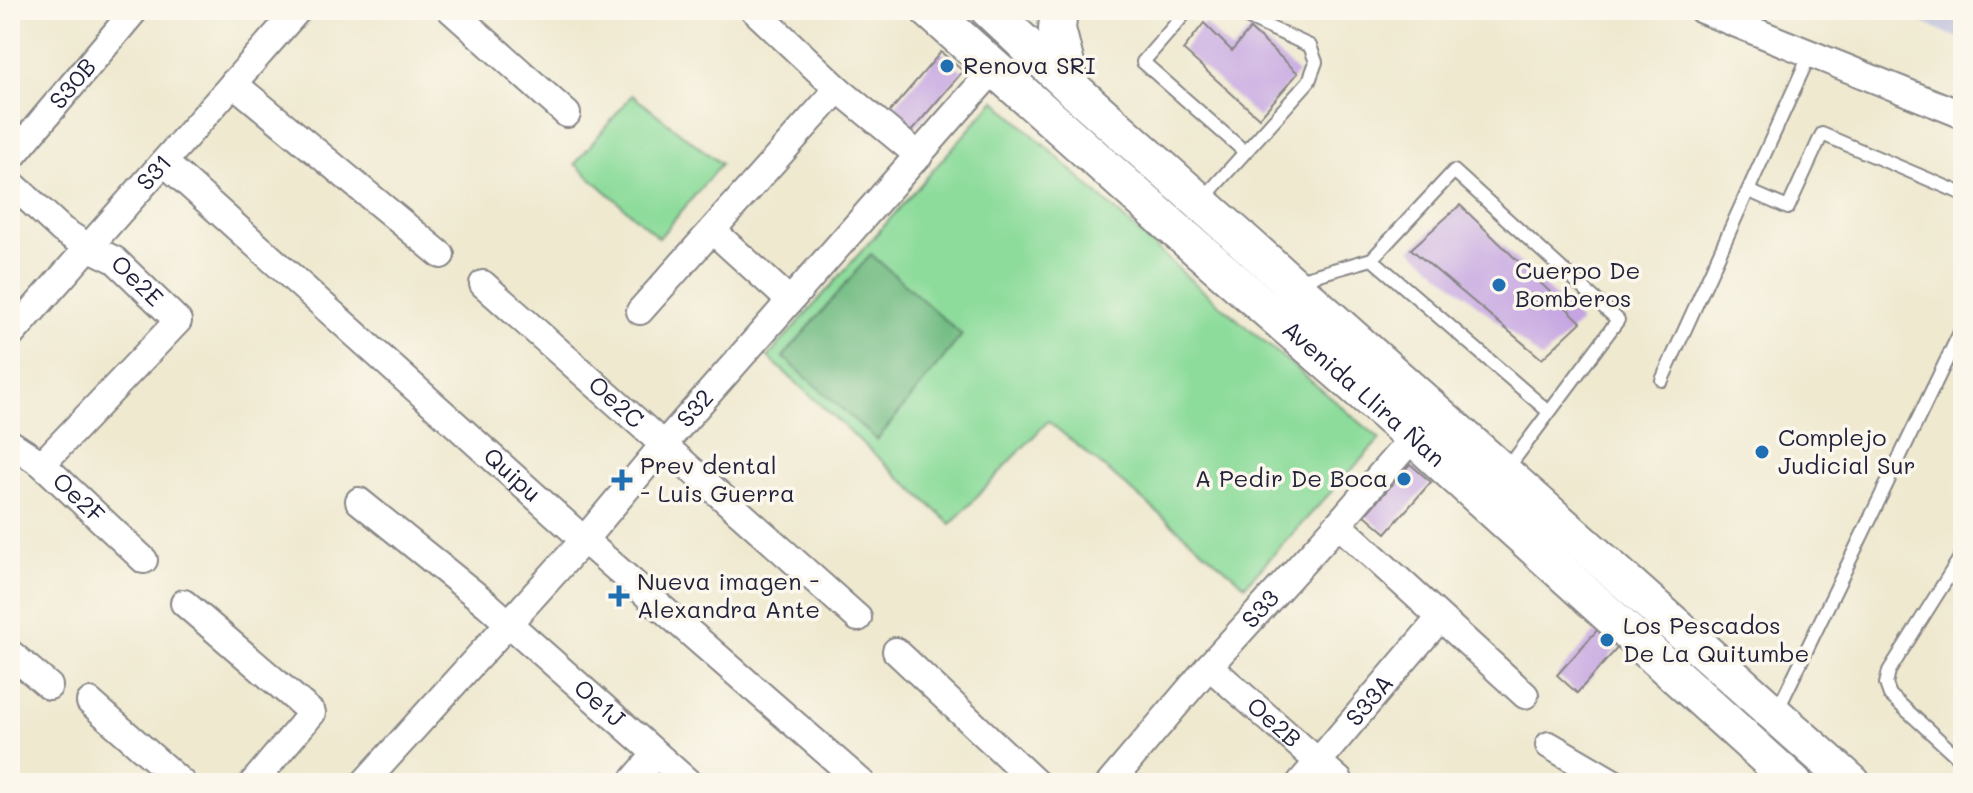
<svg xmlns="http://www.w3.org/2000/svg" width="1973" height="793" viewBox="0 0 1973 793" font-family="Mali,sans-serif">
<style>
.industrial{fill:#bfc2dd}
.green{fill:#8ddc9b;stroke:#587f6b;stroke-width:2}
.forest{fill:#72bc83;stroke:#4a6f5f;stroke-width:2}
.building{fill:#c4a4e1}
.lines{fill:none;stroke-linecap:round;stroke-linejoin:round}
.lane-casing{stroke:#888686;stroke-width:16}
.street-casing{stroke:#888686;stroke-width:30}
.secondary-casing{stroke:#888686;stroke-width:40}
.lane{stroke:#fff;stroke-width:12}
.street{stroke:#fff;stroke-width:26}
.secondary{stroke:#fff;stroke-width:36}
.poi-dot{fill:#1f6fb2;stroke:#fbf7ec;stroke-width:3}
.labels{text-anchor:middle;stroke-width:7;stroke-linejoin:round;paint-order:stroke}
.poi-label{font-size:24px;fill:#22223b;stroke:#fbf7ec;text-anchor:start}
.street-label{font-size:24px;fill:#22223b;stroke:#fbf7ec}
</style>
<rect width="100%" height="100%" fill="#fbf7ec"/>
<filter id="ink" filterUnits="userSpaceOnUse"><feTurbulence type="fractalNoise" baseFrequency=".0125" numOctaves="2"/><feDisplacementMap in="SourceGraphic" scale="16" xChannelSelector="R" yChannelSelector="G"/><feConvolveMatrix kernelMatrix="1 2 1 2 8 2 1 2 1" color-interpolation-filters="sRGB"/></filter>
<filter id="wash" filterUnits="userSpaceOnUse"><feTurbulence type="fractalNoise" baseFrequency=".006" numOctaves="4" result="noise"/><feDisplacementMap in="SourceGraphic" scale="32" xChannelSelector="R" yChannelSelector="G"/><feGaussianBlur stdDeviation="1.8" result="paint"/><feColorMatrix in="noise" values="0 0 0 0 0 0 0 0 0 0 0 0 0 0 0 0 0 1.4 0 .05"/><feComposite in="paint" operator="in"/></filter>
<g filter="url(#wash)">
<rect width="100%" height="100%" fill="#efe9d0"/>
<path class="industrial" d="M1892,10H1963V40Z"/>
<path class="green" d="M632,95L721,164L659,238L575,164Z
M995,100L1194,283L1380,439L1245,585L1048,421L951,524L768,357Z"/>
<path class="forest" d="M871,254L962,335L877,440L783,357Z"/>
<g id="blocks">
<path class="building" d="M1204,23L1232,51L1250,29L1298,73L1259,118L1183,50Z
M941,52L963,71L909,134L887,115Z
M1460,205L1581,322L1542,359L1411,249Z
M1410,464L1431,482L1386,533L1365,515Z
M1600,627L1620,645L1577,693L1557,675Z"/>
</g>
</g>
<g filter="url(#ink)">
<use href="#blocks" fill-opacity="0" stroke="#888686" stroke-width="2"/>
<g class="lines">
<g class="lane-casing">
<path id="lane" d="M1188,10L1143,62L1245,152
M1749,191L1788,208L1822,134L1963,194
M1203,199L1309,81L1316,62L1310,46L1231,10
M1298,280L1372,259
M1662,380L1810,54
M1507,469L1618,320L1454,171L1372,259L1549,412
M1963,553L1889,671L1886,684L1890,695L1963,762
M1777,711L1963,326"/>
</g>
<g class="street-casing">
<g id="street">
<path d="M451,10L567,114"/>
<path d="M754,10L838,89L919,156"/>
<path d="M1702,10L1963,115"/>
<path d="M233,83L441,255"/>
<path id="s1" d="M10,159L135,10"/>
<path id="s2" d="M164,162L584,540L862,783"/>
<path id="s3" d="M10,182L62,230L90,248L115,260L178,321L42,464"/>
<path d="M713,231L789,300"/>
<path id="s4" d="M483,284L858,618"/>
<path d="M640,311L838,89"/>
<path id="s5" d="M10,336L298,10"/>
<path id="s6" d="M10,443L42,464L144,560"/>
<path id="s7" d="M359,501L488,605L689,783"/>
<path d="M1338,524L1525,695"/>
<path d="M184,603L312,713L253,783"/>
<path d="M896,651L1036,783"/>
<path d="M10,653L49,686"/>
<path id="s8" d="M1209,666L1339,780"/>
<path d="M90,702L182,783"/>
<path d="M1549,745L1614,783"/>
<path id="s9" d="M364,783L584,540L664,444L994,69"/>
<path d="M631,783L656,754"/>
<path id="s10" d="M1110,783L1209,666L1338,524L1413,437"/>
<path id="s11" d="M1300,783L1440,618"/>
</g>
</g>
<g class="secondary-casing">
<g id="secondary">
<path id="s12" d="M929,10L1168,223L1413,437L1794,783"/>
<path d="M989,10L1072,88L1852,783"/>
<path d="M1059,10L1057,29L1072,88"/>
</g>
</g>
<use href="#lane" class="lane"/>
<use href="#street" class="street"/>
<use href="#secondary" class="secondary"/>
</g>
</g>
<g class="poi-dot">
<circle cx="947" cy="66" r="8"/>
<circle cx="1499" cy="285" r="8"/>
<circle cx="1762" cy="452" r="8"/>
<circle cx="1404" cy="479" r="8"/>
<path d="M618 468h8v8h8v8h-8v8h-8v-8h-8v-8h8z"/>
<path d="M615 584h8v8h8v8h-8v8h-8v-8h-8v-8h8z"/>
<circle cx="1607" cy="640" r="8"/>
</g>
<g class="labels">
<g class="poi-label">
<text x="963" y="74">Renova SRI</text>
<text x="1515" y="279">Cuerpo De<tspan x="1515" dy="28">Bomberos</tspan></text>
<text x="1778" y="446">Complejo<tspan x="1778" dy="28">Judicial Sur</tspan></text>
<text x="640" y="474">Prev dental<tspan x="640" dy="28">- Luis Guerra</tspan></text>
<text x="1388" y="487" text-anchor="end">A Pedir De Boca</text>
<text x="637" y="590">Nueva imagen -<tspan x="637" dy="28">Alexandra Ante</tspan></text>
<text x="1623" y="634">Los Pescados<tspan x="1623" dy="28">De La Quitumbe</tspan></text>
</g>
<g class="street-label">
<text dy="8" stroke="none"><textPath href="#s1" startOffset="98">S30B</textPath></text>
<text dy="8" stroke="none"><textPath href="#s5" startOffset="218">S31</textPath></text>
<text dy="8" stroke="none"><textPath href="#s3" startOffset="162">Oe2E</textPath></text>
<text dy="8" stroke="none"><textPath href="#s12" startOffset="580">Avenida Llira Ñan</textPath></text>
<text dy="8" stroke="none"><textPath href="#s4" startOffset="178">Oe2C</textPath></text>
<text dy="8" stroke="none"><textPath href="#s9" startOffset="500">S32</textPath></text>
<text dy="8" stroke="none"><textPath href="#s2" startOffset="468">Quipu</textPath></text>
<text dy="8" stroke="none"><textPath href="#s6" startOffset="88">Oe2F</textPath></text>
<text dy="8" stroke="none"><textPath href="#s10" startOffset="230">S33</textPath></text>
<text dy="8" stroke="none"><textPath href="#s11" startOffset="108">S33A</textPath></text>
<text dy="8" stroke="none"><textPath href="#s7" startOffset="314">Oe1J</textPath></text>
<text dy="8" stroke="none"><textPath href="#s8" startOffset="86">Oe2B</textPath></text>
</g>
</g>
<rect width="1973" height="793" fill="none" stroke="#fbf7ec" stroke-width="40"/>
</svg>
